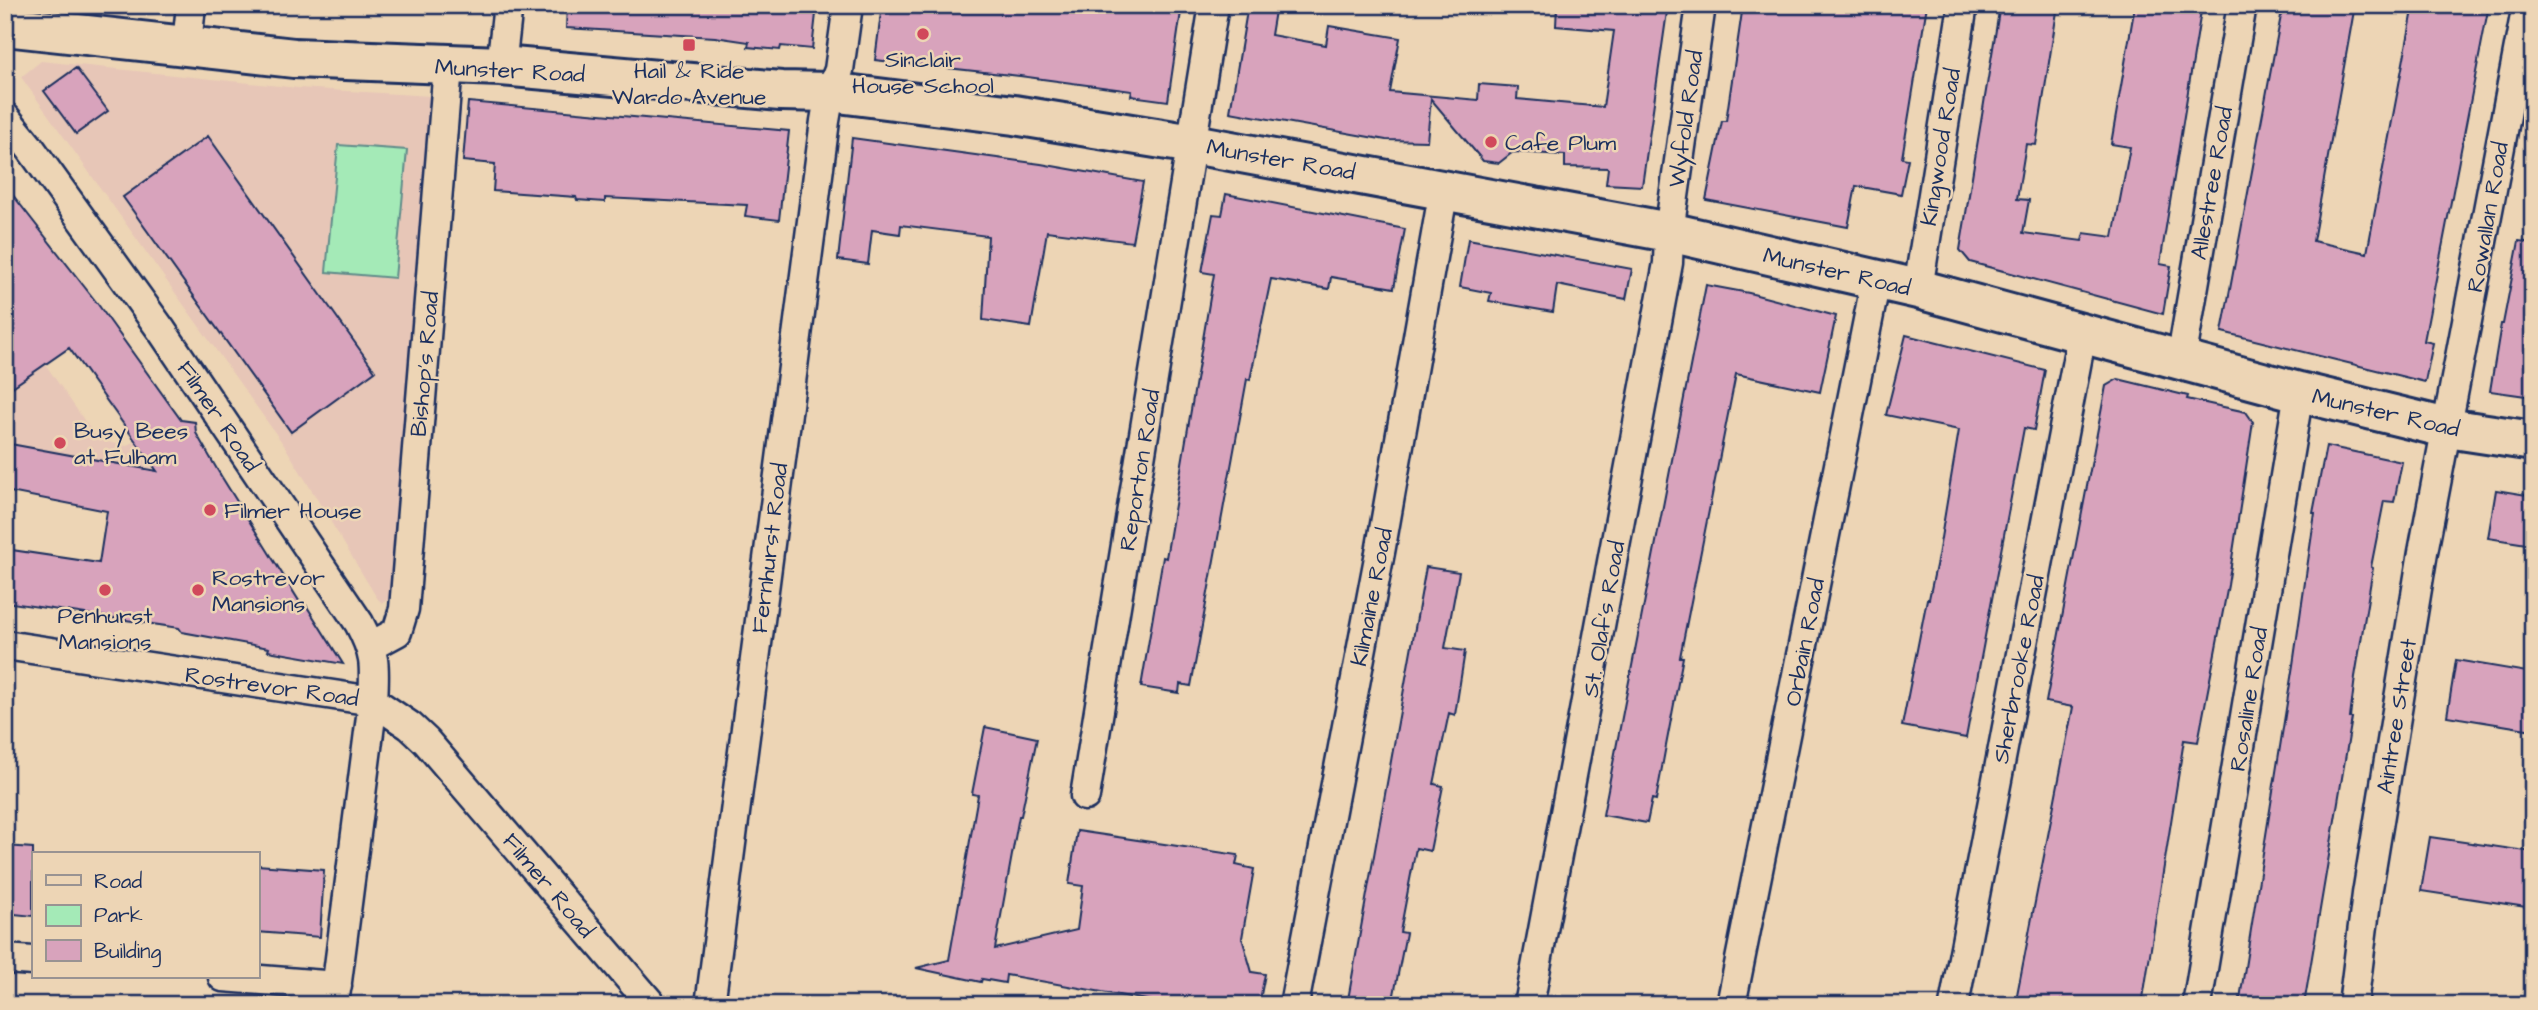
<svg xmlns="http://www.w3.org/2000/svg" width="2538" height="1010" viewBox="0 0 2538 1010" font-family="'Architects Daughter',sans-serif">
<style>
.built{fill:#e7c6b7}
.green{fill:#a4eab7;stroke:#608c8a;stroke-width:2}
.building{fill:#d8a3bc;stroke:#1b2f5e;stroke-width:2}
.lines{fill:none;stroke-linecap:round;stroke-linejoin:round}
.street-casing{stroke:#1b2f5e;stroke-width:33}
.secondary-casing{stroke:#1b2f5e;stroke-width:44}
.street{stroke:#edd5b5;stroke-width:28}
.secondary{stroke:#edd5b5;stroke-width:38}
.poi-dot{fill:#d1495b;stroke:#edd5b5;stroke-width:2.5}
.labels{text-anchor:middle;stroke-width:5;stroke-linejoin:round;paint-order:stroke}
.poi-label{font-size:23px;fill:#1b2f5e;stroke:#edd5b5;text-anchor:start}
.street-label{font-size:23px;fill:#1b2f5e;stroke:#edd5b5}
</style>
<rect width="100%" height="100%" fill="#edd5b5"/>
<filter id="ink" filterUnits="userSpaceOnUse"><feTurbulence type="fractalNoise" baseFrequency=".0143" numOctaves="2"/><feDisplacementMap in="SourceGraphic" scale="14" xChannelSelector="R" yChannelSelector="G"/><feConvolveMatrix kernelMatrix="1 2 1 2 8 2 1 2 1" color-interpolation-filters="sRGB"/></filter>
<g filter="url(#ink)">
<path class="built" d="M41,61L298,88L431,96L391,598L382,603L377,598L286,448L21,77Z
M45,364L98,440L127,446L176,413L182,421L148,519L5,491V387L20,382Z"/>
<path class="green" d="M338,145L407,150L395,278L326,272Z"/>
<path class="building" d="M567,5H817L812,49L781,46L780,50L748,47L749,42L715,37L566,28Z
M882,5H1105L1143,10L1144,5H1182L1168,101L1131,96L1132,91L1020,76L875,60Z
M1248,5H1276L1271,35L1326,45L1329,26L1400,38L1390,92L1478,100L1479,84L1518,87L1517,99L1603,107L1614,31L1556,26L1557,5H1668L1642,186L1606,184L1608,168L1565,167V155L1513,152L1499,163L1483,161L1431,99L1427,141L1386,140L1230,112Z
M1743,5H1927L1902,158L1908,159L1901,194L1856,186L1848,227L1706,200L1722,121H1726Z
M2000,5H2058L2036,145L2026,144L2017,199L2029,200L2023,233L2082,241L2084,233L2113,237L2130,147L2111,144L2135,5H2202L2160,264L2171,266L2163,314L1970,262L1960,250Z
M2283,5H2355L2313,241L2367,253L2414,5H2489L2424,341L2433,343L2425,382L2222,332Z
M76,68L108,111L76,134L44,91Z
M468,102L789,131L779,220L745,216L747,205L605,198V202L577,200L576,197L493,191L495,164L463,161Z
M208,136L375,371L291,432L123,197Z
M852,138L1041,164L1143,182L1132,242L1047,231L1031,327L983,320L988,236L901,225L900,234L872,230L868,264L838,260Z
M5,185L97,303L181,420L195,422L196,433L218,471L301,604L304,602L343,664L268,651L269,648L182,632L179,628L5,602V549L99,563L107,511L5,491V443L157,471L69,348L5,392Z
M1226,194L1405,229L1394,288L1331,277L1329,289L1271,279L1250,380L1247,379L1191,686L1180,684L1179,693L1141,687L1163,557L1166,558L1214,274L1202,272L1213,214L1222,215Z
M1468,239L1632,269L1626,299L1557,285L1553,312L1489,301L1491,293L1460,287Z
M2519,241L2533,243V397L2490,391L2501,324H2503Z
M1706,285L1749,293L1836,316L1820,392L1736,374L1680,657H1683L1665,751L1656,800L1652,799L1647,823L1603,815Z
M1906,335L2045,370L2034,430L2024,428L1966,738L1902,726L1927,599H1929L1938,556L1959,430L1886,415Z
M2118,379L2188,396L2187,399L2246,412L2253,422L2228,585L2198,742L2184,740L2142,1005H2015L2073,707L2046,702L2106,386Z
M2326,446L2402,462L2394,502L2384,501L2371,567L2373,568L2355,677L2350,718H2352L2304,1005H2239L2293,665L2315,513H2313Z
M2496,490L2533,496V545L2488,538Z
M1426,567L1459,572L1445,648L1465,651L1455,715L1449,713L1434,784L1443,786L1430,851L1416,848L1400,932L1406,933L1392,1005H1347Z
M2456,660L2533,673V730L2447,716Z
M985,727L1037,738L1021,816H1019L995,949L1077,930L1083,886L1069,884L1077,831L1238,855L1236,865L1254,869L1242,938L1252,972L1265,974L1259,1005H1175L1006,975L1005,983L982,979L981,982L916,968L949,960L978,795L972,794Z
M2430,837L2533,852V908L2421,891Z
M5,846L33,848V916L5,913Z
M257,865L324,870L320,937L257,932Z"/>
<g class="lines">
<g class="street-casing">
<path id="street" d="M187,45L191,5
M501,66L508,5
M5,117L31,149L162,331L359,623C376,655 375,665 373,701L334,1005
M1918,289L1963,5
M2181,361L2242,5
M5,645L373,701L410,726L426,741L652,1005
M371,646L397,632L404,609L448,66
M1085,796L1214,5
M5,959L33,961
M223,977L337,986
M710,1005L825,121L830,92L839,70L848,5
M1294,1005L1381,547L1444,189
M1529,1005L1668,263L1669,232L1701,5
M1731,1005L1876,280
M1954,1005L2082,334
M2197,1005L2299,392
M2353,1005L2367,894L2423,552L2527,5"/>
</g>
<g class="secondary-casing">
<path id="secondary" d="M5,26L294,58L501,66L781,91L830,92L1014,115L1193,144L1669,232L1918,289L2299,392L2447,428L2533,441"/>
</g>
<use href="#street" class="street"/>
<use href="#secondary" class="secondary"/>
</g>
</g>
<g class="poi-dot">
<circle cx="923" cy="34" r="7"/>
<rect x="682" y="38" width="14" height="14" rx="3.5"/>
<circle cx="1491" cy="142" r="7"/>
<circle cx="60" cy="443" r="7"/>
<circle cx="210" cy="510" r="7"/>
<circle cx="105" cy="590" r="7"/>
<circle cx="198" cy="590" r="7"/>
</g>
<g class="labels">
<g class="poi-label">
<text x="923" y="67" text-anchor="middle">Sinclair<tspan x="923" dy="26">House School</tspan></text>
<text x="689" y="78" text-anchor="middle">Hail &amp; Ride<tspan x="689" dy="26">Wardo Avenue</tspan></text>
<text x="1505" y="150">Cafe Plum</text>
<text x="74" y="438">Busy Bees<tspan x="74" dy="26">at Fulham</tspan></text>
<text x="224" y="518">Filmer House</text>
<text x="212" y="585">Rostrevor<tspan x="212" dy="26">Mansions</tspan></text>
<text x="105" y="623" text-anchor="middle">Penhurst<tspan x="105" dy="26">Mansions</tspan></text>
</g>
<g class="street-label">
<text transform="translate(510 70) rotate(3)" y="8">Munster Road</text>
<text transform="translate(1685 119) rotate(-82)" y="8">Wyfold Road</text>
<text transform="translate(1940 147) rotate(-81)" y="8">Kingwood Road</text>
<text transform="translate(1281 159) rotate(10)" y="8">Munster Road</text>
<text transform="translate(2211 183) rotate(-80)" y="8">Allestree Road</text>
<text transform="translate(2487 217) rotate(-80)" y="8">Rowallan Road</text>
<text transform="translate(1837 271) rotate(13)" y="8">Munster Road</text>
<text transform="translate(424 364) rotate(-85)" y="8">Bishop's Road</text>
<text transform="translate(2386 412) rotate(13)" y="8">Munster Road</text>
<text transform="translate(219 416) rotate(56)" y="8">Filmer Road</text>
<text transform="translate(1139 470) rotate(-81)" y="8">Reporton Road</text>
<text transform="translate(769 548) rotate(-83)" y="8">Fernhurst Road</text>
<text transform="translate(1371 597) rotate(-79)" y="8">Kilmaine Road</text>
<text transform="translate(1603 619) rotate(-80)" y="8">St. Olaf's Road</text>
<text transform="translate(1804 642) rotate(-79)" y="8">Orbain Road</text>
<text transform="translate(2018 669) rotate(-79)" y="8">Sherbrooke Road</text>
<text transform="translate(272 686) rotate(8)" y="8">Rostrevor Road</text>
<text transform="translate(2248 699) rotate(-81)" y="8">Rosaline Road</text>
<text transform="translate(2396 716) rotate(-81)" y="8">Aintree Street</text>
<text transform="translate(549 885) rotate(50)" y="8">Filmer Road</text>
</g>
</g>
<rect width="2538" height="1010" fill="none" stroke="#edd5b5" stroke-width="28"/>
<rect x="14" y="14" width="2510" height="982" fill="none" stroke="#1b2f5e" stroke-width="2.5" filter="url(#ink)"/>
<rect x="32" y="852" width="228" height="126" fill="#edd5b5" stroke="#999392" stroke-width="2"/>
<rect x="46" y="875" width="35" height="10" fill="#edd5b5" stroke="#999392" stroke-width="2"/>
<text x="94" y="888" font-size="21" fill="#1b2f5e">Road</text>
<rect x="46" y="905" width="35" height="21" fill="#a4eab7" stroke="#999392" stroke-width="2"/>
<text x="94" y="922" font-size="21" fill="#1b2f5e">Park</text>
<rect x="46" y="940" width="35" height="21" fill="#d8a3bc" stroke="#999392" stroke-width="2"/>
<text x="94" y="958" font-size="21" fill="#1b2f5e">Building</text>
</svg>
